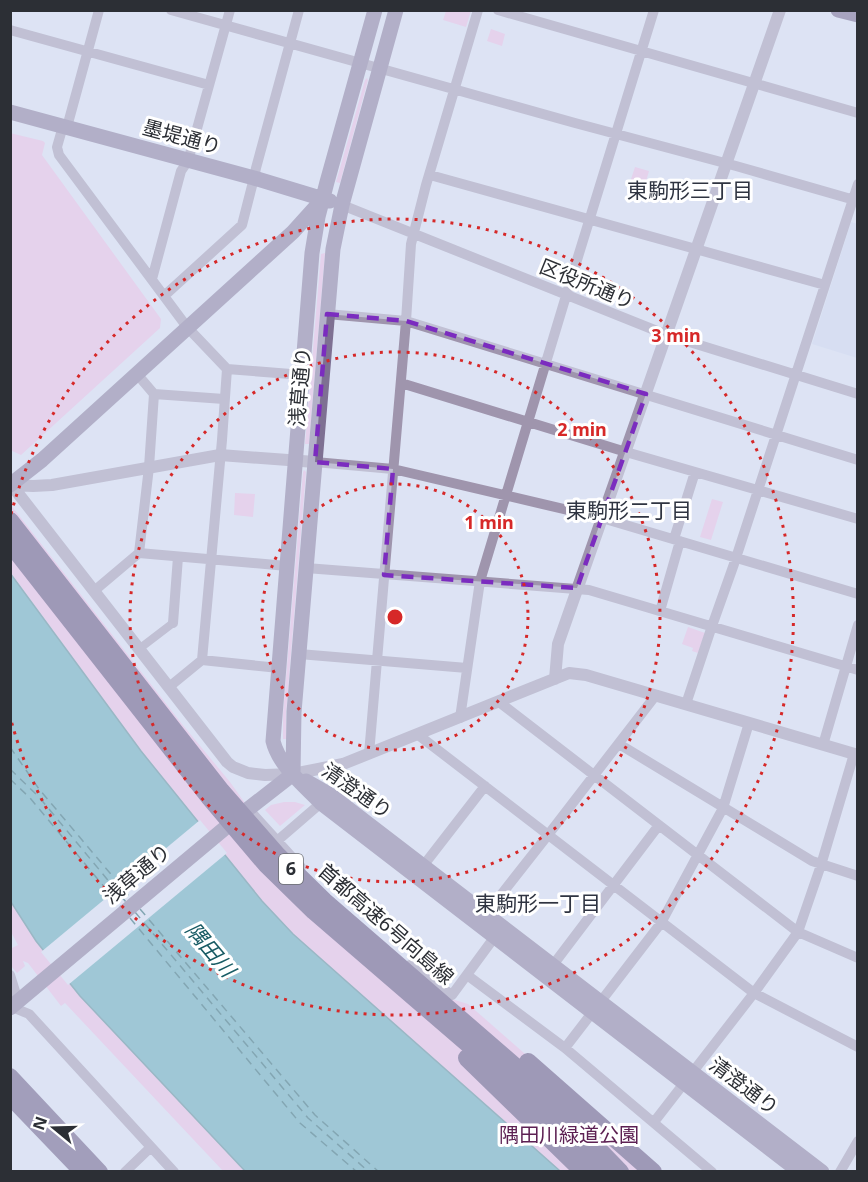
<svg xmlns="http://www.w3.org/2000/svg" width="868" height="1182" viewBox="0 0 868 1182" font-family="'Noto Sans','Noto Sans JP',sans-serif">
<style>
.built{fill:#d0d8f0}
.green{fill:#efbce3}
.water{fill:#55a5b1;stroke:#49828c;stroke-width:1.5}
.pier{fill:#dde3f4}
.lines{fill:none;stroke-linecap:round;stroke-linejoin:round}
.ferry{stroke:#185b64;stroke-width:1.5;stroke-dasharray:8 6;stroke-linecap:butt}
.pedestrian{stroke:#9f95ad;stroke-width:8}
.minor{stroke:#9f95ad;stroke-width:10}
.tertiary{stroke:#9f95ad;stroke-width:12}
.secondary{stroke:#7e7092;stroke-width:15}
.primary{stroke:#66557f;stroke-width:15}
.trunk{stroke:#5c4a76;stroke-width:16}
.motorway{stroke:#533e6d;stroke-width:18}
.marked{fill:none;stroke:#7b2cbf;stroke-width:4.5;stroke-dasharray:12 8;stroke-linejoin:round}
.ring{fill:none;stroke:#d62828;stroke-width:3;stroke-dasharray:3 6}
.labels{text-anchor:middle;stroke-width:6;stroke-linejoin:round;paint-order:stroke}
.shield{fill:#fff;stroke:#6b6d72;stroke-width:1.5}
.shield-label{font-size:18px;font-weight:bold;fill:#2c2f35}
.street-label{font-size:20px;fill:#2c2f35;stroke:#fff}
.park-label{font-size:20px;fill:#5d2153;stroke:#fff}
.neighbourhood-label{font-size:21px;fill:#2f3441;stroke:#fff}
.water-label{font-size:21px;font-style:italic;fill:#185b64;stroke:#fff}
.centre{fill:#d62828;stroke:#fff;stroke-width:3}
.ring-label{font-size:18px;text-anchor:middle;font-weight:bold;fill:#d62828;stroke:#fff;stroke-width:6;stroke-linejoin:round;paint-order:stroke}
</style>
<rect width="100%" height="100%" fill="#dde3f4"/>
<path class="built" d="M851,222L858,224L857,358L812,344Z"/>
<path class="green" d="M446,11H471L466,27L443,20Z
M491,29L505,34L502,46L487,41Z
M367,78L368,80L340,183L336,182L365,80Z
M10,133L43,141L45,143L42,155L161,319L160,328L21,455L10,450Z
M635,167L649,171L643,192L628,188Z
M325,253L309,444H305L321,254Z
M304,470L306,472L286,714V739H283V714L303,472Z
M235,493L255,494L253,517L234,515Z
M712,499L723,502L711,540L700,537Z
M10,504L182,724L230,782L262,827L308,878L448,998L468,1004L659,1171H560L293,934L262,901L141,751L11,573Z
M688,627L705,633L698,653L692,651L693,648L682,644Z
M284,802H295L305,805L280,826L265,810L271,805Z
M11,902L36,941L80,996L245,1171H223L65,1003L61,1006L28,963L23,961L25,966L17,973L11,966V945L12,948L18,945L11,932Z"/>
<path class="water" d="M10,573L141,751L262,901L293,934L560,1171H245L80,996L36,941L11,902Z"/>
<path class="pier" d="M200,820L227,853L68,985L41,952Z"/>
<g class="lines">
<path class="ferry" d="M10,747L39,789L131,898
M10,769L39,797L126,902
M10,779L30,798L121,907
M140,909L315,1115L379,1172
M135,912L308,1118L369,1172
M130,918L300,1123L357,1172"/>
<path class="pedestrian" d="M139,649L173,623"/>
<path class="minor" d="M171,10L575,123L736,166L858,201
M498,10L858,113
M10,30L209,85
M63,126L57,147L59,155L187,327L227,369L303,375
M67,127L99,10
M430,175L825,285
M342,205L667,335L858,394
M152,279L181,171L188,161L230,10
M164,296L242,225L254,178L256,168L299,10
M327,314L406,321L858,460
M401,383L626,452L858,519
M154,394L224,399
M315,462L393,469L602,518L858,594
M674,539L695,472
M139,553L287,566
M306,568L589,590L858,670
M94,591L139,553L149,467L154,394L137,374
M660,611L680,541
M173,623L178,557
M299,654L467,668
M202,660L279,668
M169,687L202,660L222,440L227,369
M499,702L798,932L858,958
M686,704L712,626L734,564L858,184
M460,718L480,581L569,286L654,10
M417,734L754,993L858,1047
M619,744L812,861L858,876
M823,745L858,625
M369,754L406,321L411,244L426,185L478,10
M253,814L301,867
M277,841L321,803
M423,866L485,786
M482,919L548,835L656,695
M410,965L452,995L499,931
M553,965L659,825
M10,975L18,1001
M467,975L565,1048L712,1172
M12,1007L29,1014L174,1172
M565,1048L661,923L723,808L749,723
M654,1122L754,993L798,932L821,865L854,754
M125,1172L151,1147
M840,1172L858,1141"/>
<path class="tertiary" d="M10,483L227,762L233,767L248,773L265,775L293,774L343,764L569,673L586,675L858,755
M12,485L33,486L52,485L220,455L315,462
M555,679L558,644L780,10"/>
<path class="secondary" d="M375,10L327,182L318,217L312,253L273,741C279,766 304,785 321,803L800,1172
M10,112L254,178L330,201
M10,485L42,460L293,232L321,201
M293,774L294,712L333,249L342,205L396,10
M306,781L327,793L337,800L822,1172
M10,1008L243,813L293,774"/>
<path class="primary" d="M838,10L858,15"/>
<path class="trunk" d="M10,1076L100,1172
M10,1097L82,1172"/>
<path class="motorway" d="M10,521L221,791L277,855L324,901L534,1083L620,1172
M10,543L210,798L266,864L314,911L524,1092L600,1172
M467,1058L584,1172
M528,1062L653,1172"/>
</g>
<path d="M0 0H868V1182H0ZM327,314L406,321L646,394L577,588L384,575L393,469L315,462Z" fill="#dde3f4" fill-opacity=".55" fill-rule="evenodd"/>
<path class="marked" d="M327,314L406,321L646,394L577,588L384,575L393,469L315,462Z"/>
<g class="ring">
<circle cx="395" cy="617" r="133"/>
<circle cx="395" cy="617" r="265"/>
<path d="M11 514A398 398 0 1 1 11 720"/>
</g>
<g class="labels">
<rect class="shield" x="279" y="854" width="24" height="30" rx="4.5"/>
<g class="shield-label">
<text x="291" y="875">6</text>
</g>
<g class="street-label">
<text transform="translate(182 137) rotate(15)" y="7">墨堤通り</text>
<text transform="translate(587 284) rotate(22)" y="7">区役所通り</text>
<text transform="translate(300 387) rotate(-85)" y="7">浅草通り</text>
<text transform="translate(357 791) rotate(35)" y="7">清澄通り</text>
<text transform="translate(137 874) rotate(-40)" y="7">浅草通り</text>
<text transform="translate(386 924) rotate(41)" y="7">首都高速6号向島線</text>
<text transform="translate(744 1086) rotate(37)" y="7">清澄通り</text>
</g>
<g class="park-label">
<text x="569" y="1142">隅田川緑道公園</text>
</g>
<g class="neighbourhood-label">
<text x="690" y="198">東駒形三丁目</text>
<text x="629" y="518">東駒形二丁目</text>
<text x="538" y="911">東駒形一丁目</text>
</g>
<g class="water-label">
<text transform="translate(210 950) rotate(50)" y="7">隅田川</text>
</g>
</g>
<circle cx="395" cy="617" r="9" class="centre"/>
<g class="ring-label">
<text x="676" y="342">3 min</text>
<text x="582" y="436">2 min</text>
<text x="489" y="529">1 min</text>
</g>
<rect width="868" height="1182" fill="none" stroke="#2c2f35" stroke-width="24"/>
<g transform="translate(54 1128) rotate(289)" stroke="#ffffff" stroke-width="4.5" paint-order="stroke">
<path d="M0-4.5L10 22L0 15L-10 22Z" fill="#2c2f35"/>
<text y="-9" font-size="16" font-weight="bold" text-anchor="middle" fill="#2c2f35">N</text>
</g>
</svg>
